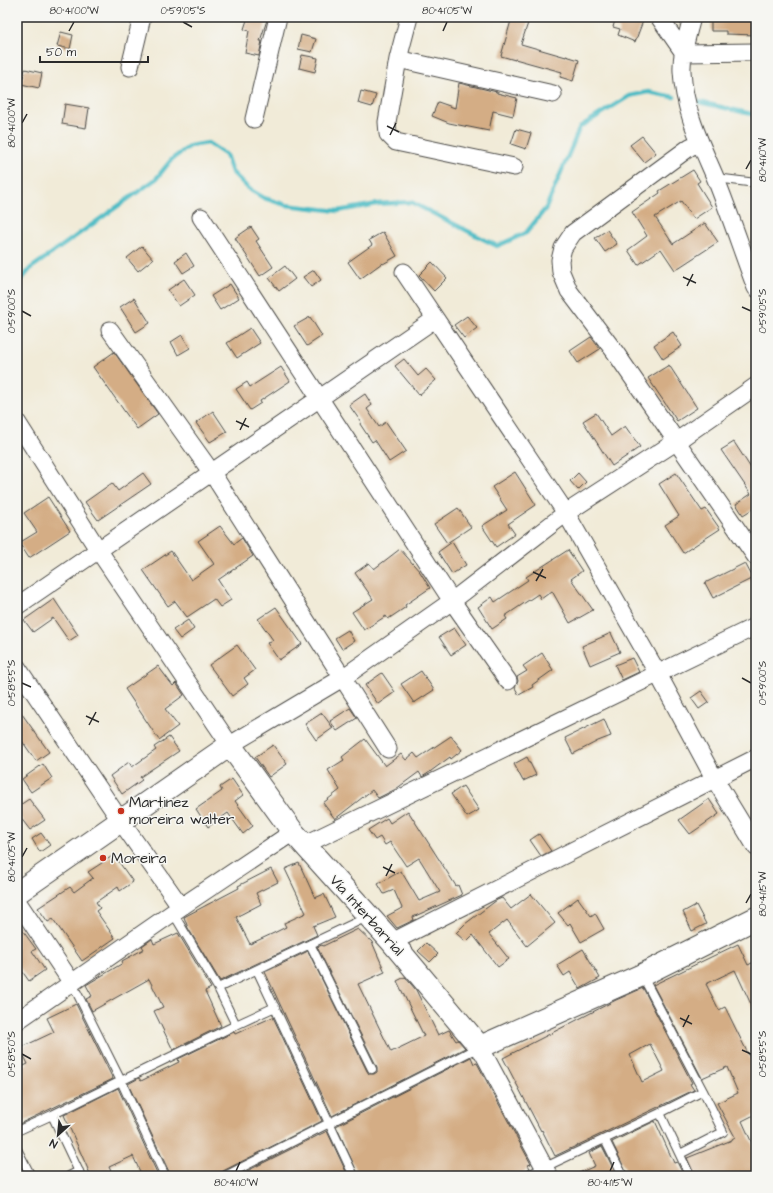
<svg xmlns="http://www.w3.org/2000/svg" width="773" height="1193" viewBox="0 0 773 1193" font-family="'Architects Daughter',sans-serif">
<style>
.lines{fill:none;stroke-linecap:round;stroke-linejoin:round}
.stream{stroke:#4ebcc5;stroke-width:4.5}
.building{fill:#d4ad85;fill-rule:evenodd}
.service-casing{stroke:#494845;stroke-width:10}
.minor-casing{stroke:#494845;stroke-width:19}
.secondary-casing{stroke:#494845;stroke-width:24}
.service{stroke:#fff;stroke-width:8}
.minor{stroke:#fff;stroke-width:17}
.secondary{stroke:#fff;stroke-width:22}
.ticks{fill:none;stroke:#2b2b2b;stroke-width:1.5}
.poi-dot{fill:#c8321e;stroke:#f6f6f2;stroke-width:1.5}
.labels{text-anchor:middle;stroke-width:3;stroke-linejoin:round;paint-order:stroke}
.poi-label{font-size:15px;fill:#2b2b2b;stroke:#f6f6f2;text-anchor:start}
.street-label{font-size:15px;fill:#2b2b2b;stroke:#f6f6f2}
.neatline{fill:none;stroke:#2b2b2b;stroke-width:1.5}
.ticks-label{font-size:10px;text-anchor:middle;fill:#2b2b2b}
</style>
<rect width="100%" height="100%" fill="#f6f6f2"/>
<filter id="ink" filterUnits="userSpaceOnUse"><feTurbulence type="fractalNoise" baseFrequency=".025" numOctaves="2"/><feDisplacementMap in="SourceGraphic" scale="8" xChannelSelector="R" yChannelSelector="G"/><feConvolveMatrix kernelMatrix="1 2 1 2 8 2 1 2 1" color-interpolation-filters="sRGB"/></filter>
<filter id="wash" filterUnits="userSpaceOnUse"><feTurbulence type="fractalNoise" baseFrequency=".012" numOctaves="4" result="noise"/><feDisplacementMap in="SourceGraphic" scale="16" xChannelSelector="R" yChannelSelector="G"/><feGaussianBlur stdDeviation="0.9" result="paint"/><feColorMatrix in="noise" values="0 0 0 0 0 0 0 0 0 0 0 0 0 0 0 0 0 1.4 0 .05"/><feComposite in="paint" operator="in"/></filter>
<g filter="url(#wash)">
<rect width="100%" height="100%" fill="#f1ebd8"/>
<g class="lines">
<path class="stream" d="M699,102L756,115
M17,285L31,268L156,179L172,159L190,146L208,143L226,155L232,172L249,189L264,198L286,205L338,211L377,204L411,202L497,246L526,233L546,208L580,127L629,96L648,92L674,97"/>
</g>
<g id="blocks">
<path class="building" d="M248,17H258L267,20L260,41H262L259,56L245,53L249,31L244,29Z
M512,17H530L521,44L566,57V56L579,60L573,81L560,77L562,72L515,59V60L501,56Z
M616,17H631L643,21L635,42L618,35L620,29L613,27Z
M726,18L756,19V35L726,34V31H711V19L726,20Z
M61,32L73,35L70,49L57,46Z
M301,35L316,39L312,52L298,49Z
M302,55L318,58L315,72L299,68Z
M25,69L42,73L39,88L21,84Z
M459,83L497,92V93L517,98L513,116L493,111L489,131L449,123L432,116L438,102L455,108Z
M361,91L376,95L372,107L358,103Z
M65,104L89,108L86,128L62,124Z
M516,129L531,133L526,149L511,144Z
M642,136L656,153L644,162L630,145Z
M693,170L700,181L697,183L712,207L694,219L681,201L655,217L673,244L705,223L718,242L675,270L661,249L638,265L628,250L647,236L632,212L660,193L659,191Z
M251,227L259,239L256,241L273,267L260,276L235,238Z
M607,230L617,244L605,252L595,238Z
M383,232L397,256L383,264L382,263L360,279L348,262L372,245L369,240Z
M142,246L153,259L138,271L127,258Z
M186,253L194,266L183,273L175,261Z
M432,262L447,278L434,291L419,275Z
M285,266L295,279L279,291L269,278Z
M314,270L321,280L311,287L303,277Z
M184,279L195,295L179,306L168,290Z
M230,284L239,298L220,310L211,296Z
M134,298L150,323L136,332L120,307Z
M467,316L477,328L464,338L454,325Z
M310,317L322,336L307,346L294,326Z
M250,328L260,343L237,358L227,343Z
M673,332L682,346L663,359L654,345Z
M182,335L190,348L178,355L171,342Z
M591,337L600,349L578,363L570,351Z
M114,352L158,414L137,429L93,367Z
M404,359L418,376L426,369L436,380L419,395L395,366Z
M669,365L697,408L677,421L648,378Z
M281,367L290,381L260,401L261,403L250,410L236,389L247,382L250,387Z
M365,394L372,405L367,409L379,427L386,422L406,451L389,462L375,440L372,442L360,424L361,422L349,405Z
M213,411L227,432L210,442L196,423Z
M596,413L611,436L625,426L640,447L612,466L583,421Z
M734,442L756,476V507L743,515L736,504L751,494L721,450Z
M515,472L536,505L508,524L515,534L496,547L482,526L507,510L492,487Z
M143,473L151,484L98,520L85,502L112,483L118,491Z
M578,473L586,482L578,490L570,481Z
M676,473L702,511L706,509L720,529L683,553L665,525L679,516L659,484Z
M48,497L70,531L29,558L19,543L37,532L24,513Z
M458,508L471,527L447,543L434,524Z
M220,526L234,544L242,538L253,556L218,580L231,600L220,607L214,599L187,617L175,601L168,606L143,570L171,551L191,580L214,564L198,541Z
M452,542L466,565L452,574L438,552Z
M400,549L420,572L430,588L405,605L406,607L388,619L386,616L364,630L352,612L373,599L355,573L369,563L374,569Z
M568,550L582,571L571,579L593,610L570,623L552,591L541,599L538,594L505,616L507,619L492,629L478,607L492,597L495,602L528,580L526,577Z
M745,563L753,578L713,598L705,583Z
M54,599L78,635L69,641L53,618L33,632L24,620Z
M276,607L302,644L279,660L267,643L273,640L258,619Z
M188,620L194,629L180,639L173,630Z
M454,628L466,645L451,655L439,637Z
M348,630L354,641L342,649L335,638Z
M611,633L620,652L590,665L582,646Z
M237,645L255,670L244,678L248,684L232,696L209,665Z
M542,653L553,670L532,685L533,687L519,695L515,688L518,681L517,677L527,671L523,666Z
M632,658L639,672L622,680L615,665Z
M158,666L173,686L176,683L184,695L165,709L178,726L159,740L125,689Z
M421,671L434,690L414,703L401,684Z
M382,673L395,692L378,704L365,685Z
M701,691L709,702L699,709L691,698Z
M17,707L49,752L36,761L22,741L17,744Z
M350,708L357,718L337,731L330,721Z
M322,713L333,728L316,740L305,724Z
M604,719L611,736L598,741L573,754L565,738Z
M451,736L462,750L451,759L450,757L427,774L422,777L419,772L396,789L378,798L372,790L335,819L323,803L340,790L328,770L344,760L342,757L365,739L385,766L401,754L406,760L414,753L418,758Z
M169,737L179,751L140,777L142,780L122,794L110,776L129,762L132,767L156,750L154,747Z
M273,745L287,764L269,777L255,757Z
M527,757L536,775L523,781L514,764Z
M43,764L52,778L31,792L22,779Z
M232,779L243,795L235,801L253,826L243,834L228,813L208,827L196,809L222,791L220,787Z
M463,786L479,810L467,817L451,794Z
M29,799L45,820L30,830L17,813V807Z
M709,799L719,814L690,834L679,820Z
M408,811L456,886L458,885L462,895L413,917L414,920L397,928L387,916L402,908L394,890L384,894L378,884L401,871L419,901L440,892L419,858L406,866L390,842L385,845L380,837L375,840L368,830L387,818L390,823Z
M41,833L50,845L40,852L32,839Z
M539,834L551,851L541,856L530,840Z
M114,855L133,882L120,891L118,887L96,902L100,908L96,911L115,938L82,961L53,919L48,922L38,908L70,887L74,892L93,878L88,872Z
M299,863L315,898L324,894L335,917L313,926L317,935L220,981L188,928L184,917L239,888L238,886L271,869L278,882L256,893L261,904L236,917L250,944L274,933L286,927L284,923L306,913L285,869Z
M531,894L555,923L527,946L507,920L489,934L509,959L498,967L473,935L466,942L456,933L465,924L497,900L502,898L511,909Z
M578,898L591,916L595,913L604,929L581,942L570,923L568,925L558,913Z
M696,905L706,924L692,931L683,912Z
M17,923L36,949L32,951L45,970L29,981L17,964Z
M358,929L372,942L385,972L358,984L391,1052L424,1036L397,981L405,977L416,990L438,1035L449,1030L456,1041L458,1040L465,1048L332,1116L265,972L308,951L367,1071L369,1074H374L377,1072V1067L317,947L322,945L323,946Z
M178,933L211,988L205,991L221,1026L173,1050L154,1011L163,1007L149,979L92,1011L86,999L92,996L86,985L123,963L122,961L144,949L142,946L152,939L154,944Z
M426,943L438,954L430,962L418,951Z
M738,944L748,965L756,961V1015L735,970L706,984L719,1010L725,1007L726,1009L756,1070V1114L742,1121L756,1152V1176H695L687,1158L732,1140V1139L735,1137L717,1103L738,1093L727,1067L702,1078L653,985Z
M583,949L600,978L580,989L570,972L564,976L557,965Z
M643,988L692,1083L690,1084L694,1090L555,1156L542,1130L541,1131L503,1058L616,1000ZM650,1044L664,1071L642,1082L630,1055Z
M76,1004L113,1079L17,1125V1069L28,1064L20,1048L54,1032L47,1018Z
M273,1017L322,1121L223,1171L220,1176H171L128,1084L139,1078L141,1081L179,1062L178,1059L234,1032L235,1034Z
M471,1057L474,1064L477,1063L531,1164L528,1165L530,1168L522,1173L521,1176H359L336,1126Z
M118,1088L158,1175L155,1176H142L133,1156L109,1167L113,1176H91L64,1115Z
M655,1121L674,1163L677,1162L684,1176H628L612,1142Z
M327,1131L348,1176H237Z
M602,1146L617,1176H572L595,1166L589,1153Z"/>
</g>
</g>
<g filter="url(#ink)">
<use href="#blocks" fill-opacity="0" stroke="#494845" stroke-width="1"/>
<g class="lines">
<g class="service-casing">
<path id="service" d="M716,178L756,183
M173,913L218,988L236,1025L275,1007
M310,944L372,1069
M257,970L354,1176
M642,975L703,1091L660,1113L690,1176
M218,988L367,917
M52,1115L121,1081L72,983
M17,1131L52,1115L81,1176
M605,1140L623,1176
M17,1149L31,1176
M680,1154L723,1132L703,1091
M69,1176L79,1171
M165,1176L121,1081L236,1025
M225,1176L479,1047
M526,1176L660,1113"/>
</g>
<g class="minor-casing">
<path id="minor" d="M409,17L398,59L553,94
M659,17L684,53
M692,17C688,34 681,53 682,71C684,110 700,142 715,177C730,214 742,251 756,288
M684,53L756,52
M398,59L387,122L388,134L396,142L514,167
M130,67L142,17
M254,119L278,17
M699,143L690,147L573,233L563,248L560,260L561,272L569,291L615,352L756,557
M201,217L452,601L508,681
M404,272L566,513L658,674L714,778L756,847
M110,330L212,473L388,749
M17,422L99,551L230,745L344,677L452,601L566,513L677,441L756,386
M17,606L435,319
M17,667L120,820L181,907
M304,845L756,626
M17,901L72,983
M392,942L756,758
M17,1021L181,907L293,832
M480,1047L549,1176"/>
</g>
<g class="secondary-casing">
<path id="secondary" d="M17,893L230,745L293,832L392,942L480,1047L642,975L756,918"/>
</g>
<use href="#service" class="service"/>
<use href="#minor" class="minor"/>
<use href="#secondary" class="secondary"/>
</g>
</g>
<path class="ticks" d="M183,22L192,27M69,31L74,22M443,31L447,22M22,123L27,114M387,126L399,132M390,135L396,123M746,169L751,160M683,277L696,283M687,286L693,274M742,307L751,311M22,311L31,316M236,421L249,427M240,430L246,418M533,572L546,578M536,581L543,569M742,678L751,683M22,683L31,687M86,716L99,722M89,725L96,712M22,857L27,848M383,867L395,873M386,876L392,864M746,903L751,894M680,1018L692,1024M683,1027L689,1015M742,1050L751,1054M22,1054L31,1059M236,1171L240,1162M610,1171L614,1162"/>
<g class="poi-dot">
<circle cx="121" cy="811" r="4"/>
<circle cx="103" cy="858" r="4"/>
</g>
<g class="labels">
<g class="poi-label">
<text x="129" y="807">Martinez<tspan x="129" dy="17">moreira walter</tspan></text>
<text x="111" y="863">Moreira</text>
</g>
<g class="street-label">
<text transform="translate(367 915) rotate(48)" y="5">Vía Interbarrial</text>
</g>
</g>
<rect width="773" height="1193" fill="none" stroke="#f6f6f2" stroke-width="44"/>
<g transform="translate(58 1135) rotate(207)" stroke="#f6f6f2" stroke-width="3" paint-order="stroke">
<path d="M0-3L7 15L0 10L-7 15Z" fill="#2b2b2b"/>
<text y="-6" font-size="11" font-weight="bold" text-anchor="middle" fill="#2b2b2b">N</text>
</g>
<path d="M40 56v6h108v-6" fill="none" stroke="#2b2b2b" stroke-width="2"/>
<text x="46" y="56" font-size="12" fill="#2b2b2b" stroke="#f6f6f2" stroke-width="3" paint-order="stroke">50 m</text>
<rect x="22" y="22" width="729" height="1149" class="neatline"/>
<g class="ticks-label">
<text x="74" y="14">80°41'00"W</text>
<text x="183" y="14">0°59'05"S</text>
<text x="447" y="14">80°41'05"W</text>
<text transform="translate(11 123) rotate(-90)" y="4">80°41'00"W</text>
<text transform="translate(762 160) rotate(-90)" y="4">80°41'10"W</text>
<text transform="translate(11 311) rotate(-90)" y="4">0°59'00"S</text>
<text transform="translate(762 311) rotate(-90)" y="4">0°59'05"S</text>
<text transform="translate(11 683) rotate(-90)" y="4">0°58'55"S</text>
<text transform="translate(762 683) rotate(-90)" y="4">0°59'00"S</text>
<text transform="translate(11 857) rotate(-90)" y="4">80°41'05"W</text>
<text transform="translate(762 894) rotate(-90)" y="4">80°41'15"W</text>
<text transform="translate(11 1054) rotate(-90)" y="4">0°58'50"S</text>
<text transform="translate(762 1054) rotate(-90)" y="4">0°58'55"S</text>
<text x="236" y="1186">80°41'10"W</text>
<text x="610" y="1186">80°41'15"W</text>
</g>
</svg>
